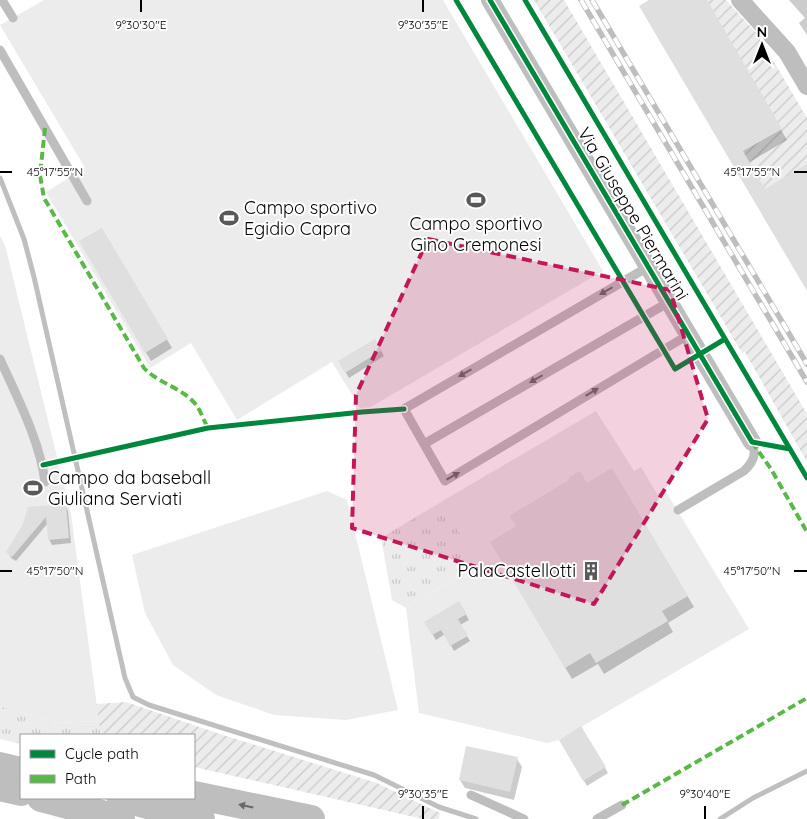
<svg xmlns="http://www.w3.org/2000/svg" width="807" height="819" viewBox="0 0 807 819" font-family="Quicksand,sans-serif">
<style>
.grass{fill:url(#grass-tufts)}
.park{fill:#ececec}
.garden{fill:url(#garden-furrows)}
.shadow{fill:#0003}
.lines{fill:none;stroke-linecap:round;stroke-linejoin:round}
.stream{stroke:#bfbfbf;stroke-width:5}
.building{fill:#dfdfdf}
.lane{stroke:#bebebe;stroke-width:9}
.street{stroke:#bebebe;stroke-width:18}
.highway{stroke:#bebebe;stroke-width:28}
.rail-casing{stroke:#bebebe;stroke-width:5.5}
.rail{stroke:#fff;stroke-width:4;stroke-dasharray:11;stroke-linecap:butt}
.quiet{stroke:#58b947;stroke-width:4;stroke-dasharray:8 4;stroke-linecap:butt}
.cycleway-casing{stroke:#fff;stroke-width:8}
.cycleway{stroke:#00873e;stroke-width:5}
.oneway{fill:#686868}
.marked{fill:#c2185b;fill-opacity:0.2;stroke:#c2185b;stroke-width:4;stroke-dasharray:10 6;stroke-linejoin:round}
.ticks{fill:none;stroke:#000;stroke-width:2}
.labels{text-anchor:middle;stroke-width:4;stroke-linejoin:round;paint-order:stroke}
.poi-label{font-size:18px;fill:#000;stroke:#fff;text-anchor:start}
.street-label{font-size:18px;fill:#000;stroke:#fff}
.ticks-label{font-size:12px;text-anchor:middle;fill:#000;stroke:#fff;stroke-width:4;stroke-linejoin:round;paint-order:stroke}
</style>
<defs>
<pattern id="grass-tufts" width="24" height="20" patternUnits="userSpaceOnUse" patternTransform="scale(1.25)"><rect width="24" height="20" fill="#ececec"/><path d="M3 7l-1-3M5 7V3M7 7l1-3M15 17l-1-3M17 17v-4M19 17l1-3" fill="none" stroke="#c9c9c9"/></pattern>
<pattern id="garden-furrows" width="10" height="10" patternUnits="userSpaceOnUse" patternTransform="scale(1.25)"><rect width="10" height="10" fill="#ececec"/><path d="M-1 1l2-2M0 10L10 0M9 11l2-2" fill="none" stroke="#c9c9c9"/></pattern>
</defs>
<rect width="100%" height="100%" fill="#fff"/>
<path class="grass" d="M441,502L479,564L406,608L392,600L381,538Z
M0,706L56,723L99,721L101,735H21V744L0,739Z"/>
<path class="park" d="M44,0H443L603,271L369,408H360L332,362L237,420L191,343L150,368L46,192L85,168L0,25Z
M0,236L5,245L71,514L99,721L56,723L0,706Z
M596,411L634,471L641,467L657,494L665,490L749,629L559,740L547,743L419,713L406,608L479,564L441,502Z
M327,491L347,500L398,710L346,720L274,715L216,695L173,665L145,613L132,555Z"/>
<path class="garden" d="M534,0H564L807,414V462L745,352L742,353Z
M654,0H726L758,35L807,118V261Z
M126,702L220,734L377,783L440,813L439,819H423L194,767V735H101L96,704Z"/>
<path class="shadow" d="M651,0H705L787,140L748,163L764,191L807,166V288Z
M789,0H807V35L799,23L805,18Z
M102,229L172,348L151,361L81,242Z
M375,340L384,356L349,378L339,361Z
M612,470L694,607L668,623L673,632L604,674L598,664L572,679L491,542Z
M65,505L68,511L71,543L52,545L49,539L48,523L16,561L11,558L8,552L24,524Z
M459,602L469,620L460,625L470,641L454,651L445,634L436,640L425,622Z
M581,728L608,773L587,786L560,740Z
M517,759L522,767L514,800L465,788L460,780Z"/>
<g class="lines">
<path class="stream" d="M0,178L24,239L34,277L125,678L133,697L149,705L374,775L439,807L476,819
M720,819L753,798L807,771"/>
</g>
<path class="building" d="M649,0H707L782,129L743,151L765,189L807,164V291L639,6Z
M102,228L168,339L145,353L79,241Z
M375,339L382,350L345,373L338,361Z
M612,468L688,596L662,611L668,621L596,663L590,653L565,668L490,542L516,526L509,516L569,480L568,478L580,471L587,483Z
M66,504L69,538L48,540L46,517L12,557L6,552L23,524L28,507Z
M459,601L467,614L458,619L468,636L450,646L441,630L432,635L424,622Z
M581,726L606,767L583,781L559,740Z
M466,746L518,757L510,792L459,780Z"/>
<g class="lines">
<path class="lane" d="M2,0L13,18
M0,50L87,201
M648,267L404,409L445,481L688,335
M0,359C17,397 40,441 45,482
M424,444L669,302
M678,510L744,471C753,462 757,455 752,442
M471,795L524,819
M597,819L622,805"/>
<path class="street" d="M490,0L752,442
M740,0L787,52L807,86"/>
<path class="highway" d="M0,766L21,771
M0,787L21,792
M194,795L311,819
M41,798L121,819
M121,798L201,819"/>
<g class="rail-casing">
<path id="rail" d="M581,0L807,382
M592,0L807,364"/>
</g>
<use href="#rail" class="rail"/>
<path class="quiet" d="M45,128L40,175L44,198L144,368C159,384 184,388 197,406C201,412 204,421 208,428
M752,442L771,469L807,532
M622,805L807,698"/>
<g class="cycleway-casing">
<path id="cycleway" d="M456,0L675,369L725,339
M490,0L752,442L790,449L807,478
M525,0L790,449
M43,465L208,428L362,412L404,409"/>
</g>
<use href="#cycleway" class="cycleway"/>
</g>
<defs><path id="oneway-solid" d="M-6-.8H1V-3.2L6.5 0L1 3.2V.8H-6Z" transform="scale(1.25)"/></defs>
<g class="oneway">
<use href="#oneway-solid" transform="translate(606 291) rotate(150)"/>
<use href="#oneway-solid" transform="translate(465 373) rotate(150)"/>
<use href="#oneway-solid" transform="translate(536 379) rotate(150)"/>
<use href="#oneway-solid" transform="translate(592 392) rotate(-31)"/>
<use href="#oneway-solid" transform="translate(453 476) rotate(-29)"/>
<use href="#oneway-solid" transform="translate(246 806) rotate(-168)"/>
</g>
<path class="marked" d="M428,239L670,290L708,419L594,604L352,528L356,395Z"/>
<path class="ticks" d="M141,0V12M423,0V12M0,172H12M794,172H807M0,571H12M794,571H807M423,806V819M705,806V819"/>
<defs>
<g id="stadium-bare" transform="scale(1.5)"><path d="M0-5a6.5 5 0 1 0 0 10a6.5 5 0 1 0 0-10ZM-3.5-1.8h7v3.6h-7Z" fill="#595959" stroke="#fff" stroke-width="2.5" paint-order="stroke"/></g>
<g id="building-bare" transform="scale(1.5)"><path d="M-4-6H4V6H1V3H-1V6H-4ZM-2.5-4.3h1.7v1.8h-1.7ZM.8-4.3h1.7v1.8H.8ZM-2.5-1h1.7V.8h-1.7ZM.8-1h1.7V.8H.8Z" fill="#595959" stroke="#fff" stroke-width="2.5" paint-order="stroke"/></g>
</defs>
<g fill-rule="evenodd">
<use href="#stadium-bare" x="476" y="200"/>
<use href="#stadium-bare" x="229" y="218"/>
<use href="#stadium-bare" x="33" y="488"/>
<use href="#building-bare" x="591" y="571"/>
</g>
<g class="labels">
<g class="poi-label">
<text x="244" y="214">Campo sportivo<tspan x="244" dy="21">Egidio Capra</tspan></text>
<text x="476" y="230" text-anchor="middle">Campo sportivo<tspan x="476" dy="21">Gino Cremonesi</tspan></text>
<text x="48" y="484">Campo da baseball<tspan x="48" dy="21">Giuliana Serviati</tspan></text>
<text x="576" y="577" text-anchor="end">PalaCastellotti</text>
</g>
<g class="street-label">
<text transform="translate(633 214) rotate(59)" y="6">Via Giuseppe Piermarini</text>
</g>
</g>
<g class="ticks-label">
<text x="141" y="29">9°30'30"E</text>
<text x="423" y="29">9°30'35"E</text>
<text x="55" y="176">45°17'55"N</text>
<text x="752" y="176">45°17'55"N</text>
<text x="55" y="575">45°17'50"N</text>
<text x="752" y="575">45°17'50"N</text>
<text x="423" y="798">9°30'35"E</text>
<text x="705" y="798">9°30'40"E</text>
</g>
<rect x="20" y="734" width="175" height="65" fill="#ffffff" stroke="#999999"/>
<rect x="30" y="750" width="25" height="8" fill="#00873e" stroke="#999999"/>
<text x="65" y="759" font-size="15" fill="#000000">Cycle path</text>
<rect x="30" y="775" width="25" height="8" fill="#58b947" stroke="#999999"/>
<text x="65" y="784" font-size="15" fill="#000000">Path</text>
<g transform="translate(762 45)" stroke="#ffffff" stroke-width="4" paint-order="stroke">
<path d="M0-4L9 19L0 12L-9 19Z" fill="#000000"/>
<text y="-8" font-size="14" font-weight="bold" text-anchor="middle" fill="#000000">N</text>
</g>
</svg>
